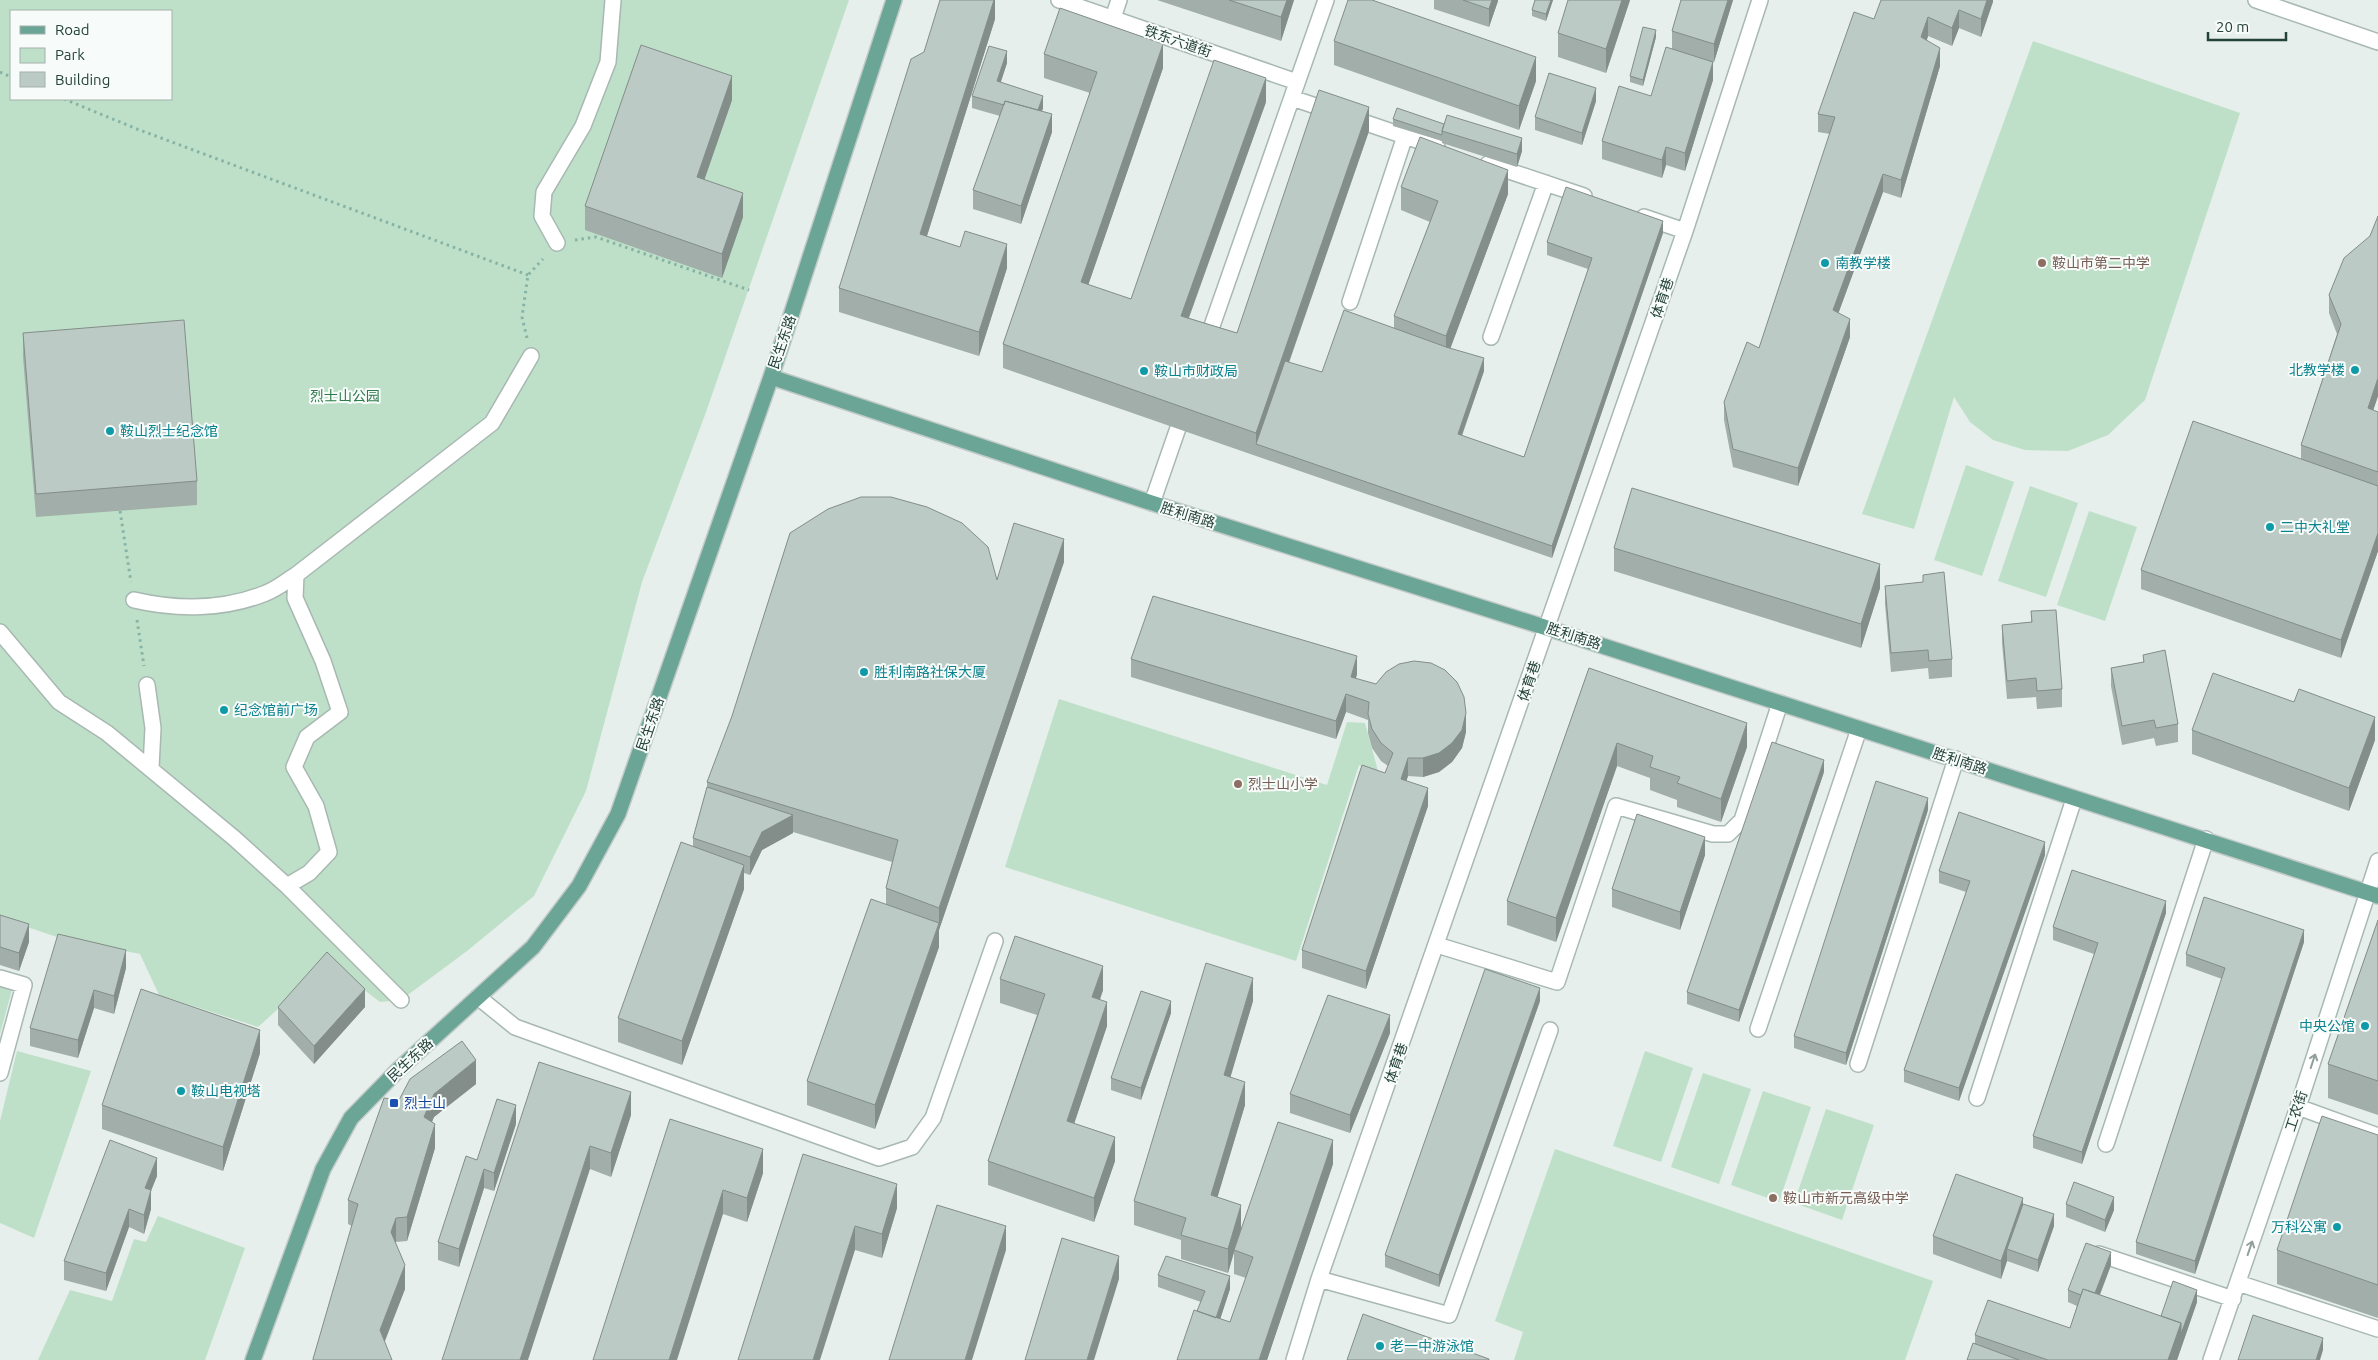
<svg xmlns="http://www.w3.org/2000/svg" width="2378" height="1360" viewBox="0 0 2378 1360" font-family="Ubuntu,'Noto Sans SC',sans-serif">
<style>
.green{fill:#bfe0c8;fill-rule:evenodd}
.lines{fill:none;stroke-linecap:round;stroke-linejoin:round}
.minor-casing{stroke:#a8b8b2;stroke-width:18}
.major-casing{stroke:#c2cac8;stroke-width:18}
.path{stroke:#86b3a5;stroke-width:3;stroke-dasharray:2.5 4;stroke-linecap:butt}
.minor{stroke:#fff;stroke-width:15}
.major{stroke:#6aa596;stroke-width:15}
.wall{fill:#a1aea9}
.shaded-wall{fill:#838d89}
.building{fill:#bbcac4;stroke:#838d89}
.oneway{stroke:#92a09c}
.culture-dot{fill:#0f9aa8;stroke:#f7fbf9;stroke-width:2}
.education-dot{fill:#8d6e63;stroke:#f7fbf9;stroke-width:2}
.transit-dot{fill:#1a4fb4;stroke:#f7fbf9;stroke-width:2}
.labels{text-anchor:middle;stroke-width:4;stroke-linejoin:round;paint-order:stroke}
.street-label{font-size:14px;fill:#24423a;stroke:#f7fbf9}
.culture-label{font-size:14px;fill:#0d838f;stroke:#f7fbf9;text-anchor:start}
.education-label{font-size:14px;fill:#785e54;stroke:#f7fbf9;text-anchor:start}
.park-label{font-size:14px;fill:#2d7a4b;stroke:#f7fbf9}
.transit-label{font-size:14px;fill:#164399;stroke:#f7fbf9;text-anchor:start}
</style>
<rect width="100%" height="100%" fill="#e6efeb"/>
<path class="green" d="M0,0H849L705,415L642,582L586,791L534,896L467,951L401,1000L380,1002L329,963L258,1027L159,995L140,954L60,938L0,918ZM11,11H171V99H11Z
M2033,41L2240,113L2145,400L2108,435L2068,451L2025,450L1993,440L1970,422L1954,397L1914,529L1862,514Z
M1966,465L2014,482L1982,576L1934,560Z
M2030,486L2078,503L2046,597L1998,581Z
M2089,511L2137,527L2105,621L2057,605Z
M1059,699L1327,785L1347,722L1365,723L1378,771L1359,765L1296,961L1005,867Z
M0,983L13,986L0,1034Z
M17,1051L91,1071L34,1238L0,1223V1121Z
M1645,1051L1693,1068L1661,1162L1613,1146Z
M1703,1073L1751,1089L1719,1184L1671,1167Z
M1763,1091L1811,1107L1779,1202L1731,1185Z
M1826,1109L1874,1125L1842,1220L1794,1203Z
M1555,1149L1933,1281L1905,1360H1514L1523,1332L1495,1321Z
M158,1216L245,1248L205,1360H38L70,1290L112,1301L134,1239L146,1242Z"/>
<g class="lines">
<g class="minor-casing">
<path id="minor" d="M1059,0L1297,82
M2256,0L2378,42
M1113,18L1119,0
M1292,98L1437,147
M1488,164L1584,196
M1644,217L1685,231
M557,243L542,216L544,192L583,126L608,62L613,0
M1350,302L1405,136
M1491,337L1546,183
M1206,343L1326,0
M1152,503L1178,428
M134,600C177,610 224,610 266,593C277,589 286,581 296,575
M0,632L59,702L107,733L234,838L287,886L401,1000
M147,685L153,728L151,768
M287,886L309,873L329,852L316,806L294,767L307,737L340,712L323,661L295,598L296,575L492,423L531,356
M1437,945L1557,982L1616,806L1713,834H1728L1742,820L1780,703
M0,978L24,985L0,1073
M478,997L515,1027L879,1158L912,1147L933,1118L995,941
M1758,1029L1859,729
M1858,1064L1956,759
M1977,1098L2074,799
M2298,1107L2378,1136
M2106,1144L2206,839
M2099,1254L2233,1299
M1319,1279L1449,1315L1550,1030
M2238,1283L2378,1329
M1294,1360L1319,1279L1685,231L1760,0
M2211,1360L2298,1107L2378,861"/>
</g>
<g class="major-casing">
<path id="major" d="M771,377L1152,503L1547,628L2378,896
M253,1360L323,1169L351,1118L398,1070L533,947L579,886L618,814L771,377L894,0"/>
</g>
<path class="path" d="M0,72L11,77
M64,99L137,129L528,275
M575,240L596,237L749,290
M527,338L522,317L528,275L543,259
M120,511L131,582
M137,620L144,666"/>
<use href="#minor" class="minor"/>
<use href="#major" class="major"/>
</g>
<path class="wall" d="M995,0V19L927,236L1007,268L979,356L839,312V288L924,52Z
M1157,0H1294L1281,41Z
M1434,0H1498V1L1489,27L1434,9Z
M1535,0H1553L1546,21L1532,16V10Z
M1568,0H1630L1606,73L1558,57V33Z
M1681,0H1733L1714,62H1713V80L1685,171L1666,165L1662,178L1602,159V141L1651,96L1672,49V31Z
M1993,0L1981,37L1959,28L1952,46L1928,36L1927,40L1940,66L1901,198L1883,192L1838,313L1850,337L1798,486L1733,467L1724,420V402L1759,348L1830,134L1818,132V114L1874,19Z
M1656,37L1643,86L1630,82V76Z
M1334,41L1536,81L1519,130L1334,65Z
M1044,54L1163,68L1088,285L1131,299L1266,102L1189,318L1237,333L1369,131L1289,363L1322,372L1394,329V316L1430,222L1401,210V187L1508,194L1450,349L1484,371L1462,436L1524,457L1588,269L1547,255V242L1663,233L1552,558L1256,456L1003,368V344L1090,93L1044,78Z
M1007,63L1000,83L1043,108L1042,111L1052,132L1021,224L973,209V190L1000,116L972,108V96Z
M732,100L704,180L743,217L722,278L585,230V206Z
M1596,101L1582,145L1535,130V117Z
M1393,119L1522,151L1517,167L1442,143V141L1393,126Z
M2378,216V396L2373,410L2378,412V551L2341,658L2141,589V570L2301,459V445L2337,334L2329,313V295L2370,236Z
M23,333L197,481V505L36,517L23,357Z
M1614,548L1880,588L1861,648L1614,571Z
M1064,562L939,930V947L875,1129L807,1105V1081L886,904V888L892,862L793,832V833L762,850L750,875L744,873V889L682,1065L618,1042V1018L693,847V838L707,787V782L997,580Z
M1923,575L1952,659V677L1929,679L1928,668L1891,672L1885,604V586L1923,582Z
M2031,611L2062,689V707L2037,709L2036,697L2007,699L2002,643V625L2031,622Z
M2143,655L2178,724V742L2156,746L2154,738L2122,745L2111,686V668L2143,662Z
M1131,659L1357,674L1356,678L1466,732L1462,748L1452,762L1439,772L1423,777L1408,776L1406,781L1428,806L1366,989L1302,968V950L1388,766L1381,761L1372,748L1368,733V720L1346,712L1336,739L1131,677Z
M1589,668L1747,747L1721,822L1677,807V800L1650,790V778L1617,766L1556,942L1507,925V901Z
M2192,730L2375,740L2349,811L2192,754Z
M1824,772L1739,1022L1687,1004V992Z
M1928,810L1846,1065L1794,1048V1036Z
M1705,855L1680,930L1612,907V889Z
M2045,855L1959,1101L1904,1082V1070L1966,892L1939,883V871Z
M2166,913L2082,1164L2033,1148V1136L2094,954L2053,940V927Z
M0,915L29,942L19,971L0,965Z
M2378,920V1115L2328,1098V1064Z
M2304,942L2195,1274L2136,1254V1242L2222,979L2186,966V954Z
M126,968L114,1014L94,1008L78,1058L30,1046V1028Z
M1000,979L1103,990L1100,1000L1107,1026L1074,1123L1115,1161L1094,1222L988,1185V1161L1037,1015L1000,1003Z
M1253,1001L1230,1077L1245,1105L1217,1197L1241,1228L1333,1164L1267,1360H1177L1201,1302L1158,1287V1275L1230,1289L1220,1319L1230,1322L1246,1278L1234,1274V1252L1228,1273L1181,1259V1240L1134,1225V1201Z
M1540,1001L1439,1287L1385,1267V1255Z
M278,1007H365L314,1064L278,1025Z
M1171,1013L1141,1100L1111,1090V1078Z
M1390,1033L1350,1133L1290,1113V1094Z
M260,1053L223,1171L102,1129V1105Z
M539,1062L631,1115L611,1177L590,1169Z
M476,1084L434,1117L432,1122L435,1148L407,1241L396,1242V1243L405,1289L384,1342L392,1360H313L352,1226L348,1224V1200L399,1100Z
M670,1119L763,1173L747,1222L723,1214Z
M516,1124L494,1191L484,1188L459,1267L438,1260V1242L477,1160Z
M2378,1135V1318L2277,1284V1250Z
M803,1154L897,1208L882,1258L855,1250Z
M157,1176L151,1190V1209L144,1234L129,1227L106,1291L64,1280V1261Z
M2023,1204L2054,1226L2038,1272L2007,1261L2001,1279L1933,1254V1236Z
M2066,1204L2114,1210L2105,1232L2066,1217Z
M2111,1265L2100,1295L2161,1316L2197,1302L2177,1360H1967L1975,1344V1335L2070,1328L2077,1306L2068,1302V1290Z"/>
<path class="shaded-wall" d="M994,0H995V19L920,258V234Z
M1287,0H1294L1281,41V17Z
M1492,0H1498V1L1489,27V9Z
M1551,0H1553L1546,21V14Z
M1622,0H1630L1606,73V49Z
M1728,0H1733L1714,62V44Z
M1987,0H1993V2L1981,37V19Z
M1959,10V28L1952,46V28Z
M1928,17V36L1921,56V37Z
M1656,30V37L1643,86V80Z
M1163,44V68L1081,306V282Z
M1940,48V66L1901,198V180Z
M1007,51V63L997,94V81Z
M1536,57V81L1519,130V106Z
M1713,62V80L1685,171V153Z
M732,76V100L697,201V177Z
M1266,78V102L1181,339V316Z
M1596,88V101L1582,145V133Z
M1043,96V108L1036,128V115Z
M1369,107V131L1260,445L1256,444V456V433Z
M1052,114V132L1021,224V206Z
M1522,138V151L1517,167V154Z
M1666,147V165L1662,178V160Z
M1508,170V194L1446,360V336Z
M1883,174V192L1833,328V310Z
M743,193V217L722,278V254Z
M1663,221V233L1552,558V546Z
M1007,244V268L979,356V332Z
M1850,319V337L1798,486V468Z
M1484,358V371L1458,446V434Z
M2378,378V396L2368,426V408Z
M2378,533V551L2341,658V640Z
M1064,539V562L939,930V947L875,1129V1105L939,924V908Z
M1880,564V588L1861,648V624Z
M1357,656V674L1351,695V677Z
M1346,694V712L1336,739V721Z
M1466,713V732L1462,748L1452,762L1439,772L1423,777V758Z
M2375,717V740L2349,811V788Z
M1747,723V747L1721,822V799Z
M1617,743V766L1556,942V918Z
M1408,758V776L1401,798V779Z
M1824,760V772L1739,1022V1010Z
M1428,788V806L1366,989V971Z
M1928,798V810L1846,1065V1053Z
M793,815V833L762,850L750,875V857L762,832Z
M1705,837V855L1680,930V912Z
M2045,842V855L1959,1101V1088Z
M744,865V889L682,1065V1041Z
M2166,901V913L2082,1164V1152Z
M29,924V942L19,971V953Z
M2304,930V942L2195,1274V1261Z
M126,950V968L114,1014V996Z
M1103,966V990L1092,1021V997Z
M1253,978V1001L1224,1099V1075Z
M1540,988V1001L1439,1287V1275Z
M365,989V1007L314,1064V1046Z
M94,990V1008L78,1058V1040Z
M1171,1001V1013L1141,1100V1088Z
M1107,1002V1026L1067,1145V1121Z
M1390,1015V1033L1350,1133V1115Z
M260,1030V1053L223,1171V1147Z
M476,1060V1084L434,1117L424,1140V1117L434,1094Z
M1245,1082V1105L1211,1219V1195Z
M631,1092V1115L611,1177V1153Z
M516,1105V1124L494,1191V1173Z
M435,1124V1148L407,1241V1217Z
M1115,1137V1161L1094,1222V1198Z
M1333,1140V1164L1267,1360H1259Z
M590,1146V1169L528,1360H520Z
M763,1149V1173L747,1222V1198Z
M157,1158V1176L145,1206V1188Z
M484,1169V1188L459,1267V1249Z
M897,1184V1208L882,1258V1234Z
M151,1190V1209L144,1234V1215Z
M723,1190V1214L677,1360H669Z
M2114,1197V1210L2105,1232V1220Z
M2023,1198V1216L2007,1249V1261L2001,1279V1261Z
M1241,1205V1228L1228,1273V1249Z
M129,1209V1227L106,1291V1273Z
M2054,1214V1226L2038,1272V1260Z
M396,1218V1242L391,1256V1232Z
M855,1226V1250L820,1360H813Z
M1006,1226V1250L972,1360H965Z
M2111,1252V1265L2093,1312V1299Z
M1119,1256V1279L1094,1360H1087Z
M405,1265V1289L380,1354V1330Z
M1230,1276V1289L1213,1341V1328Z
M2197,1290V1302L2177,1360H2168L2181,1323Z
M2323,1338V1350L2320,1360H2316Z"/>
<path class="building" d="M940,0H994L920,234L960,247L965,231L1007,244L979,332L839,288L911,59L924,52Z
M1229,0H1287L1281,17Z
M1348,0H1372L1536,57L1519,106L1334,41Z
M1463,0H1492L1489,9Z
M1535,0H1551L1546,14L1532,10Z
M1568,0H1622L1606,49L1558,33Z
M1681,0H1728L1714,44L1672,31Z
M1881,0H1987L1981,19L1959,10L1952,28L1928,17L1921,37L1940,48L1901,180L1883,174L1833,310L1850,319L1798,468L1733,449L1724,402L1747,342L1759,348L1835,117L1818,114L1854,12L1874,19Z
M1060,8L1163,44L1081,282L1131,299L1214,60L1266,78L1181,316L1237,333L1319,90L1369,107L1256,433L1003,344L1097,72L1044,54Z
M1643,27L1656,30L1643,80L1630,76Z
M641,45L732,76L697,177L743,193L722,254L585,206Z
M989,46L1007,51L997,81L1043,96L1038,110L1005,101L1004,105L972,96Z
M1666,47L1713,62L1685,153L1666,147L1662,160L1602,141L1619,86L1651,96Z
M1549,73L1596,88L1582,133L1535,117Z
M1005,101L1052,114L1021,206L973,190Z
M1397,108L1444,124L1442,131V135L1393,119Z
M1447,115L1522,138L1517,154L1442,131Z
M1420,137L1508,170L1446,336L1394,316L1438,201L1401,187Z
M1566,187L1663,221L1552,546L1256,444L1285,361L1322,372L1344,310L1446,347L1484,358L1458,434L1524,457L1592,258L1547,242Z
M2378,216V378L2368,408L2378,412V472L2301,445L2341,324L2329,295L2344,258L2370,236Z
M184,320L197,481L36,494L23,333Z
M2193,421L2378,486V533L2341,640L2141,570Z
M1632,488L1880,564L1861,624L1614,548Z
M861,497H891L927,507L962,523L988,547L997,580L1014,523L1064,539L939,908L886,888L898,840L707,782L732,716L790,533L828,509Z
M1944,572L1952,659L1929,661L1928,650L1891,653L1885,586L1923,582V575Z
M1153,596L1357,656L1351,677L1376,684L1386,672L1399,664L1414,661L1431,663L1445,670L1457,682L1464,697L1466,713L1462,730L1452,743L1439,753L1423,758H1408L1401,779L1428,788L1366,971L1302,950L1362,765L1385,773L1393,753L1381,743L1372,729L1368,714L1369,702L1346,694L1336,721L1131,659Z
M2056,610L2062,689L2037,691L2036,678L2007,681L2002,625L2032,622L2031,611Z
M2165,650L2178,724L2156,728L2154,720L2122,726L2111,668L2144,662L2143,655Z
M1589,668L1747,723L1721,799L1677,783L1680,777L1650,767L1653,756L1617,743L1556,918L1507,901Z
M2213,673L2294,702L2299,689L2375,717L2349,788L2192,730Z
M1772,742L1824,760L1739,1010L1687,992Z
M1876,781L1928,798L1846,1053L1794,1036Z
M707,787L793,815L762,832L750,857L693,838Z
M1959,812L2045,842L1959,1088L1904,1070L1970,881L1939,871Z
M1637,814L1705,837L1680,912L1612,889Z
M681,842L744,865L682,1041L618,1018Z
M2072,870L2166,901L2082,1152L2033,1136L2098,943L2053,927Z
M2204,897L2304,930L2195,1261L2136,1242L2225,968L2186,954Z
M871,899L939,923L875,1105L807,1081Z
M0,915L29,924L19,953L0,947Z
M2378,920V1081L2328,1064Z
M58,934L126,950L114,996L94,990L78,1040L30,1028Z
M1015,936L1103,966L1092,997L1107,1002L1067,1121L1115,1137L1094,1198L988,1161L1045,994L1000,979Z
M327,952L365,989L314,1046L278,1007Z
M1206,963L1253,978L1224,1075L1245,1082L1211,1195L1241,1205L1228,1249L1181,1235L1186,1218L1134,1201Z
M1485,969L1540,988L1439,1275L1385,1255Z
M141,989L260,1030L223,1147L102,1105Z
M1141,991L1171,1001L1141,1088L1111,1078Z
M1328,995L1390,1015L1350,1115L1290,1094Z
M462,1041L476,1060L434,1094L424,1117L435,1124L407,1217L396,1218L391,1232L405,1265L380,1330L392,1360H313V1359L358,1204L348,1200L384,1098L399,1100L410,1079Z
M539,1062L631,1092L611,1153L590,1146L520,1360H442Z
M497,1099L516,1105L494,1173L484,1169L459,1249L438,1242L466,1156L477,1160Z
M2322,1116L2378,1135V1285L2277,1250Z
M670,1119L763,1149L747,1198L723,1190L669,1360H593Z
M1278,1122L1333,1140L1259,1360H1177L1194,1310L1230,1322L1253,1257L1234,1250Z
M110,1140L157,1158L145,1188L151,1190L144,1215L129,1209L106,1273L64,1261Z
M803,1154L897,1184L882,1234L855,1226L813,1360H738Z
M1956,1174L2023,1198L2001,1261L1933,1236Z
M2074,1182L2114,1197L2105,1220L2066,1204Z
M2023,1204L2054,1214L2038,1260L2007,1249Z
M937,1205L1006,1226L965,1360H889Z
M1062,1238L1119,1256L1087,1360H1025Z
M2086,1243L2111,1252L2095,1293L2083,1289L2081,1295L2068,1290Z
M1166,1256L1230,1276L1216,1318L1197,1311L1205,1291L1158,1275Z
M2173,1281L2197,1290L2181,1334V1323L2161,1316Z
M2083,1289L2181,1323L2168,1360H2048L1975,1335L1988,1300L2070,1328Z
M1363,1314L1489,1359V1360H1347Z
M2253,1315L2323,1338L2316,1360H2238Z
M1973,1343L2019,1360H1967Z"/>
<defs><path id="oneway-shaft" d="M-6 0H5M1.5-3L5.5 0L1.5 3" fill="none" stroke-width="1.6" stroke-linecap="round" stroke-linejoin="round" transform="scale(1.25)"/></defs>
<g class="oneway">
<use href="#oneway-shaft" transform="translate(2313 1061) rotate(-72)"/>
<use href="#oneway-shaft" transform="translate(2250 1248) rotate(-71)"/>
</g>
<g class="culture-dot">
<circle cx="1825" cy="263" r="5"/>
<circle cx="2355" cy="370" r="5"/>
<circle cx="1144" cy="371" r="5"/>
<circle cx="110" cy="431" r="5"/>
<circle cx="2270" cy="527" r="5"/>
<circle cx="864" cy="672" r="5"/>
<circle cx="224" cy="710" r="5"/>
<circle cx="2365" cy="1026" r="5"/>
<circle cx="181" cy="1091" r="5"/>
<circle cx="2337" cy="1227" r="5"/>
<circle cx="1380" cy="1346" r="5"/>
</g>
<g class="education-dot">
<circle cx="2042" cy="263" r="5"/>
<circle cx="1238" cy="784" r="5"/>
<circle cx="1773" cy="1198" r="5"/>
</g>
<rect class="transit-dot" x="389" y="1098" width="10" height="10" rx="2.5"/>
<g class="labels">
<g class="street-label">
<text transform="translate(1178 41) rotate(19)" y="5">铁东六道街</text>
<text transform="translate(1662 298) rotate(-71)" y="5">体育巷</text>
<text transform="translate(782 342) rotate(-71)" y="5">民生东路</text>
<text transform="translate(1188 515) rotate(17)" y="5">胜利南路</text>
<text transform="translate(1574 636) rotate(18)" y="5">胜利南路</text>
<text transform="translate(1529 681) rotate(-71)" y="5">体育巷</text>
<text transform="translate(650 724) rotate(-71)" y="5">民生东路</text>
<text transform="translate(1960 761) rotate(18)" y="5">胜利南路</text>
<text transform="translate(410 1060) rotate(-43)" y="5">民生东路</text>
<text transform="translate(1396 1063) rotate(-71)" y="5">体育巷</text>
<text transform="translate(2296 1111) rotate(-72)" y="5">工农街</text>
</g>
<g class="culture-label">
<text x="1835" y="268">南教学楼</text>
<text x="2345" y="375" text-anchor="end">北教学楼</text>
<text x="1154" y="376">鞍山市财政局</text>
<text x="120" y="436">鞍山烈士纪念馆</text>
<text x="2280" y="532">二中大礼堂</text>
<text x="874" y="677">胜利南路社保大厦</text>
<text x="234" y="715">纪念馆前广场</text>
<text x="2355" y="1031" text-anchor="end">中央公馆</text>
<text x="191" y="1096">鞍山电视塔</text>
<text x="2327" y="1232" text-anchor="end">万科公寓</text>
<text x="1390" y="1351">老一中游泳馆</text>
</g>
<g class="education-label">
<text x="2052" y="268">鞍山市第二中学</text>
<text x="1248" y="789">烈士山小学</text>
<text x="1783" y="1203">鞍山市新元高级中学</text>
</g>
<g class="park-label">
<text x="345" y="401">烈士山公园</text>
</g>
<g class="transit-label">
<text x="404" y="1108">烈士山</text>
</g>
</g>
<rect x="10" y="10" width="162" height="90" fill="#f7fbf9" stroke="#a3b1ad"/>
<rect x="20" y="26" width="25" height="8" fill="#6aa596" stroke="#a3b1ad"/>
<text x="55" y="35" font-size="15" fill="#24423a">Road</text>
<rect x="20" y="48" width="25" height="15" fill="#bfe0c8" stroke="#a3b1ad"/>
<text x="55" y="60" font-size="15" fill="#24423a">Park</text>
<rect x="20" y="72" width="25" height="15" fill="#bbcac4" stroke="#a3b1ad"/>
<text x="55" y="85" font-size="15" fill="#24423a">Building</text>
<path d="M2208 32v8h78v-8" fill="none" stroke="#24423a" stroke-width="2.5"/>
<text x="2216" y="32" font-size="15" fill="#24423a" stroke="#f7fbf9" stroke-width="4" paint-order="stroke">20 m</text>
</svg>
